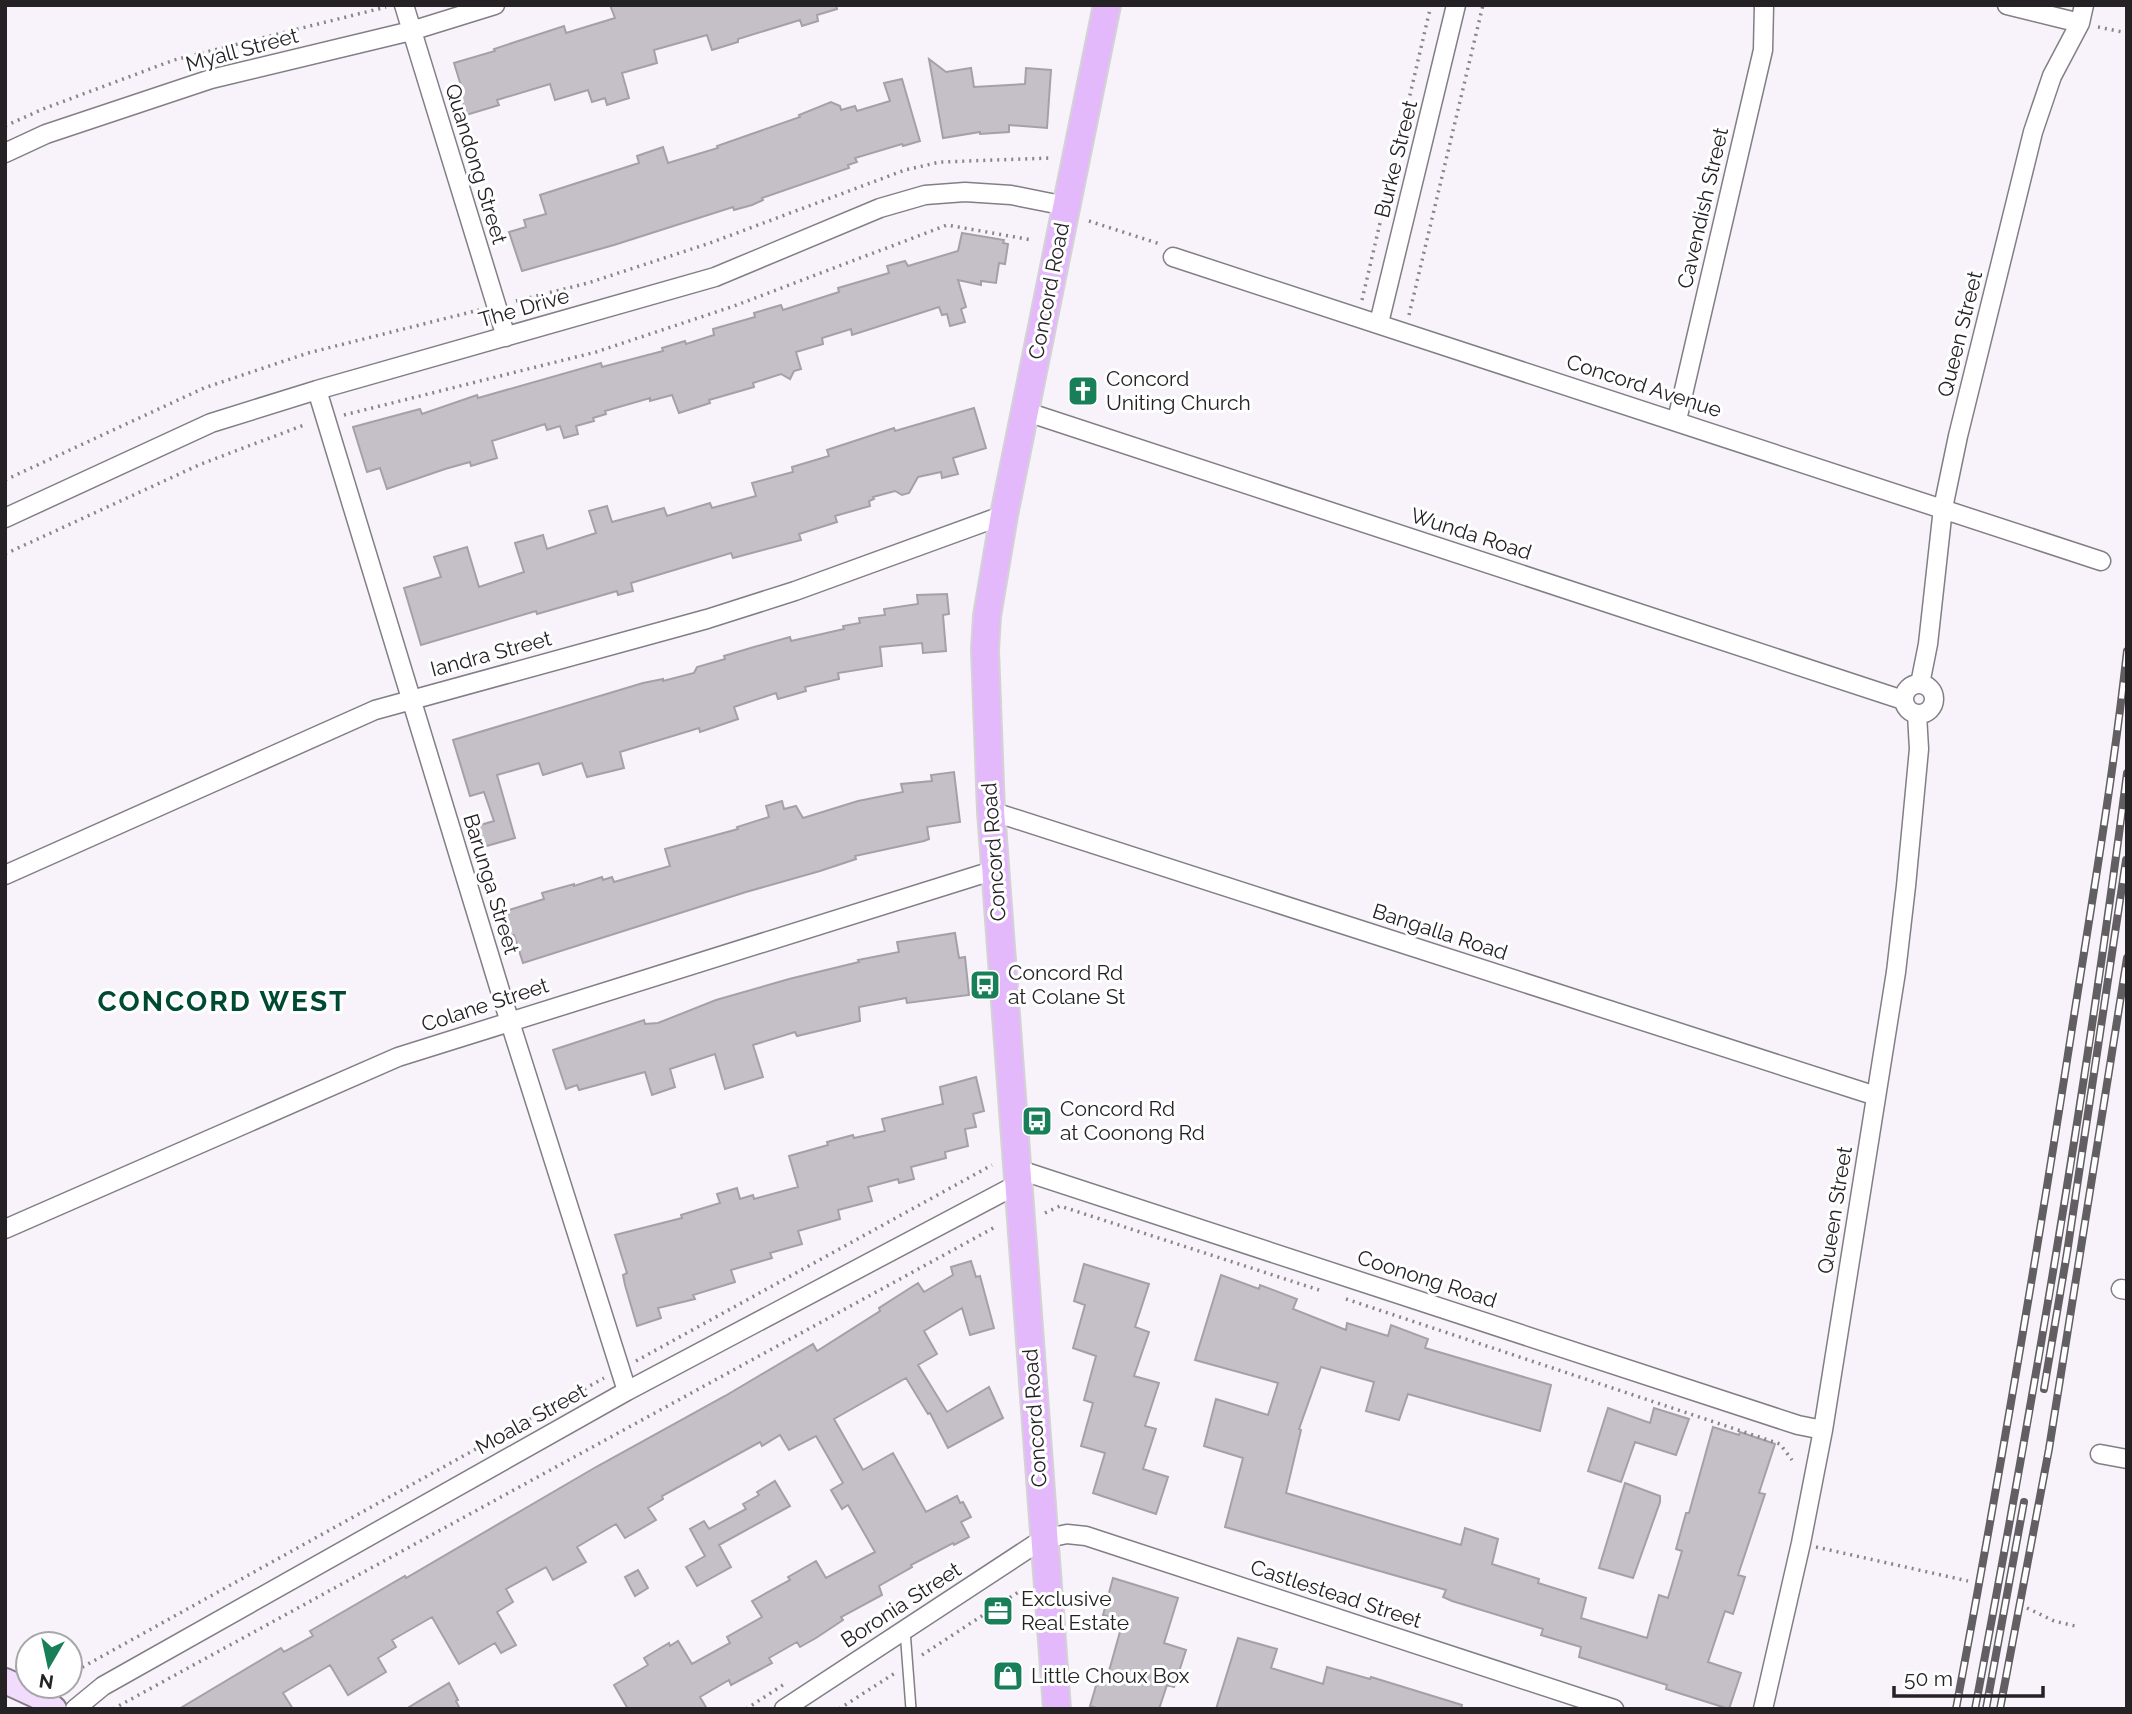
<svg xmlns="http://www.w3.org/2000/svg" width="2132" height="1714" viewBox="0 0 2132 1714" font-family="Raleway,sans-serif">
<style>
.building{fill:#c5c0c8;stroke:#a5a0a8;stroke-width:2}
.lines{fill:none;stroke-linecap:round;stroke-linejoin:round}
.lane-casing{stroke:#837e86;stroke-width:12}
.street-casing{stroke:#837e86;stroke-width:21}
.secondary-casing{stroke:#837e86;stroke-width:28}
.primary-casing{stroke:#d3d3d3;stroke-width:30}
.path{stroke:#88858a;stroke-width:3.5;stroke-dasharray:2 5;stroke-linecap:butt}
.lane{stroke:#fff;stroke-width:9}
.street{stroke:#fff;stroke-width:18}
.secondary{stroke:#f1dcfe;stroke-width:24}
.primary{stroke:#e3b9fc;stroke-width:26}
.rail-casing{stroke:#625f63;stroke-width:8}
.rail{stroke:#fff;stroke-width:5;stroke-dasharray:16;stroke-linecap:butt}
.labels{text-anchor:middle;stroke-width:6;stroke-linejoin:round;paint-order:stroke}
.street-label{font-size:21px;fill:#242225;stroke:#fff}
.poi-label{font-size:21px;fill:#242225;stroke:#fff;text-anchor:start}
.district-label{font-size:28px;font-weight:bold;letter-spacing:2px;fill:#004a31;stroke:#fff}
</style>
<rect width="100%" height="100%" fill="#f8f3fb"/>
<path class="building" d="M610,5H836L837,9L817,15L818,21L802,26L800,20L738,39V42L712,50L707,35L654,50L657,63L622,73L629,98L607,105L605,98L592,102L588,90L555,100L550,84L497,100L499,105L466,115L459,90L462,89L454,63L495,51L494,49L564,26L566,33L615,18Z
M929,59L946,72L971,68L974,87L1025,84L1026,68L1051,70L1047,128L1009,125V132L980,134V132L943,138Z
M902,79L920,141L903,146L902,144L855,158L857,162L848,165L849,168L762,198L763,200L752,205L734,210L733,207L614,245L522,271L509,232L526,227L524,220L546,214L540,195L639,163L637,156L663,147L668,163L718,148L717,146L800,117L799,115L831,102L840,106L841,110L855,106L857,111L890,101L884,83Z
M962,233L1004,240L1003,243L1008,244L1005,264L999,263L996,283L981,281V285L958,280L966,307L961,309L965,322L950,326L947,314L942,315L939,307L852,335L851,329L822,338L823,344L796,352L801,369L794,371L790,379L781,374L753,383L754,387L709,400L710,403L679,413L672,395L650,401V398L605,411L606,414L593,418L594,421L576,426L578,434L564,438L560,426L547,430L545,424L492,441L497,458L471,466L470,462L445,469L387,489L380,468L367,472L353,427L420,409L422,414L477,395L478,398L601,363L602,367L663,351L662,348L685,341L686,344L714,335L713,329L755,317L754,313L781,305L783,310L839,292L838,288L889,273L887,266L905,261L908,266L958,251Z
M974,408L986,448L953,458L958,474L942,478L941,472L918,477L909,493L902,495L895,491L873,497L874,499L869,501L870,506L835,516L837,522L799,534L801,540L733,558L731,553L631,583L633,591L618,595L617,591L537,614L536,611L421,645L404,588L441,577L434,557L467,547L479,587L524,572L515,543L543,535L547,549L596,533L589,511L607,506L612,522L664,508L667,516L710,503L712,508L756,496L752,483L793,472L792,467L829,456L827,450L894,428L895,431Z
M947,594L949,614L943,615L946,651L923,653L922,643L880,647L882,666L838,673L839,679L805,687L806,691L778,699L776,693L734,707L738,719L700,732L699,728L620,752L624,768L612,771L587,777L582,763L543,775L539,763L497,775L515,838L483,847L477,826L494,821L484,792L470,796L453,740L643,683L663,679V681L694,673L697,667L725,659L724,656L754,647L790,637L791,641L844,629L843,626L860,623L859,618L885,615L884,609L918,604L917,595Z
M954,772L960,822L927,827L929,839L924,841L855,856L856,859L820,871L746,892L523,963L514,935L511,936L503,912L544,899L542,893L574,884V886L602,877L603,880L612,877L614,882L670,866L665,849L738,829L737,827L769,817L766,806L782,801L784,809L796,806L803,818L858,801L903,792L901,784L932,781L931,775Z
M955,933L959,958L965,957L969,995L907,1003L906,998L859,1007L860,1021L797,1036L795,1032L753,1045L763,1077L725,1089L715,1054L670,1069L675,1087L652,1095L645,1072L579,1090L577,1085L566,1089L553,1050L644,1020L645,1024L658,1023L716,1000L789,979L859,962L858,960L899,952L897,942Z
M976,1077L984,1111L973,1114L976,1127L965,1129L968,1146L945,1152L946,1158L911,1167L914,1179L899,1183L898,1179L868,1187L872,1201L838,1210L840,1219L798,1231L802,1244L770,1253L772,1258L731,1270L735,1282L693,1295L695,1299L658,1308L661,1318L637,1326L625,1285L623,1275L627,1273L615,1235L682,1218L681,1215L720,1203L717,1194L737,1188L740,1199L753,1195L754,1199L798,1187L789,1156L828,1145L827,1142L853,1135L854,1138L885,1131L882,1119L943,1104L940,1087Z
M971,1261L976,1277L980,1276L994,1328L970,1335L962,1308L924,1331L937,1354L918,1365L947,1412L989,1387L1003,1418L948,1448L930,1413L928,1414L906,1378L834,1419L863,1470L893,1453L926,1512L957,1496L960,1503L963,1502L971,1517L961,1522L969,1537L954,1545L953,1543L911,1565L912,1567L879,1586L882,1595L841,1617L843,1620L816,1638L800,1647L797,1642L769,1658L772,1663L759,1670L731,1685L729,1680L700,1697L707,1709H628L614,1685L648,1665L644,1658L669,1643L670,1646L678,1641L692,1664L730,1643L727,1637L762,1617L752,1601L790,1580L788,1577L816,1561L826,1578L875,1552L848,1505L842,1509L831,1490L843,1483L816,1436L789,1450L780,1435L762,1446L760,1442L662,1496L663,1499L648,1508L656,1520L625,1538L616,1524L577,1547L586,1562L553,1580L546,1567L506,1589L513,1602L497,1612L516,1645L501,1653L495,1643L459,1664L432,1617L392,1640L396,1647L378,1658L386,1672L348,1695L330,1665L283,1693L293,1709H179L281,1648L284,1652L313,1636L310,1631L405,1576L406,1578L596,1467L725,1396L813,1344L817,1351L880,1311L879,1308L918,1283L924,1292L953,1275L951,1267Z
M1084,1264L1149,1284L1135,1327L1149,1332L1134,1376L1159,1383L1145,1426L1156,1429L1143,1469L1168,1477L1156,1514L1093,1493L1105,1453L1081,1446L1093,1403L1084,1400L1096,1356L1073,1348L1085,1305L1074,1301Z
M1221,1275L1259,1289L1260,1285L1297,1299L1293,1309L1346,1330L1347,1323L1388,1336L1391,1325L1428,1339L1425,1348L1551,1385L1540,1431L1408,1394L1399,1420L1366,1411L1374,1382L1321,1367L1299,1429L1301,1430L1286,1493L1461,1545L1465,1528L1498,1539L1492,1564L1539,1579L1538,1583L1586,1598L1581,1618L1647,1638L1659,1595L1668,1598L1682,1551L1676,1549L1686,1513H1689L1713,1427L1739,1435L1740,1432L1775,1444L1759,1493L1765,1494L1738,1575L1745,1577L1733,1614L1725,1611L1708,1662L1741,1673L1729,1709L1666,1689L1667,1685L1579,1657L1581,1647L1541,1635L1543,1629L1452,1601L1443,1597L1446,1590L1225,1527L1243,1458L1204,1446L1216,1399L1268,1415L1278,1383L1195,1360Z
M1608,1408L1650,1423L1654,1408L1689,1419L1676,1455L1635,1442L1621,1482L1588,1471Z
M775,1481L790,1506L719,1545L731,1567L697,1586L686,1567L705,1556L690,1529L704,1521L709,1529L746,1509L743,1504L759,1495L757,1492Z
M1625,1483L1660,1496V1502L1633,1578L1599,1568Z
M638,1570L648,1588L635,1596L625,1577Z
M1113,1578L1178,1598L1164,1643L1186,1650L1174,1687L1167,1685L1159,1709H1100L1090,1706L1101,1669L1109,1671L1123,1621L1103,1615Z
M1238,1638L1277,1649L1271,1668L1323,1684L1327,1667L1370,1679L1371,1677L1462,1705L1461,1709H1216Z
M449,1683L458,1700L456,1701L460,1709H406Z"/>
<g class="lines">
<g class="lane-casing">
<path id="lane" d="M905,1630L911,1709"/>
</g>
<g class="street-casing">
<path id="street" d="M404,5L506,337
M2007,5L2080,23
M5,153L46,134L211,79L411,31L495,5
M1173,257L2101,561
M1379,323L1456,5
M317,390L502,997L627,1391
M1024,411L1903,700
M1677,420L1763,50L1764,5
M5,518L211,423L317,390L715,277L880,208L925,195L965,192L1011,195L1066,206
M1904 699a15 15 0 1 1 30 0a15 15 0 1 1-30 0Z
M1920,684L1928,644L1943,508L1958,436L2033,132L2052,76L2080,23L2084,5
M991,811L1876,1096
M5,875L375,710L707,619L795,591L1004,515
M1017,1169L1798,1425L1823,1430
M5,1229L398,1057L995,870
M2121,1289L2127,1290
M2100,1454L2127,1459
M75,1709L103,1686L627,1391L1018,1184
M784,1709L1043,1539L1067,1534L1086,1536L1614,1709
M1763,1709L1801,1543L1823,1430L1896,972L1906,886L1919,749L1917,714"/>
</g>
<g class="secondary-casing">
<path id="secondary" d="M5,1681L40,1697L54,1709"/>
</g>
<g class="primary-casing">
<path id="primary" d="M1057,1709L991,811L985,650L987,616L1004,515L1107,5"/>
</g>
<path class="path" d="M2098,27L2127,33
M5,126L43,109L174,60L386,7
M1089,221L1160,244
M1362,300L1431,5
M516,301L588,283L710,243L905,170L940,162L1051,158
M1409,315L1483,5
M344,415L596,352L734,306L947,225L1032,240
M5,480L204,388L308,353L479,310
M5,554L201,464L304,425
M1045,1213L1060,1206L1319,1290
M1346,1299L1780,1444L1792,1460
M636,1361L992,1165
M1816,1547L1968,1581
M2027,1608L2054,1621L2075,1626
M922,1655L1020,1591
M70,1674L604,1378
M113,1709L997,1226
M746,1709L786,1683
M839,1709L895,1673"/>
<use href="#lane" class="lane"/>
<use href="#street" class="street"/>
<use href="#secondary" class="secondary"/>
<use href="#primary" class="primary"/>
<g class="rail-casing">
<path id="rail" d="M2044,1389L2067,1253L2126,860
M1956,1709C1998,1485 2036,1260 2071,1035C2091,907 2113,779 2127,651
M1975,1709C2034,1398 2087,1086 2127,773
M1986,1709L2024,1502
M2000,1709L2049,1449L2127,958"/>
</g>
<use href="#rail" class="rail"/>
</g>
<defs>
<g id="church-square" transform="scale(1.575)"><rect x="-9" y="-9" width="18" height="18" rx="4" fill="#187f59" stroke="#fff"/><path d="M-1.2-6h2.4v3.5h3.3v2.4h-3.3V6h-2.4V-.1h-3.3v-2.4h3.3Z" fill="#fff"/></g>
<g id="bus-square" transform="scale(1.575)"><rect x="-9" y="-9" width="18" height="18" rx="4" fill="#187f59" stroke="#fff"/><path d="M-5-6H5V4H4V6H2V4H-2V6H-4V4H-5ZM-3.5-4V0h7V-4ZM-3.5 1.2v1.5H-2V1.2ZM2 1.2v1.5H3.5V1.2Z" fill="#fff"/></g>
<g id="office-square" transform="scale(1.575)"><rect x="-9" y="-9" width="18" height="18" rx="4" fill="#187f59" stroke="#fff"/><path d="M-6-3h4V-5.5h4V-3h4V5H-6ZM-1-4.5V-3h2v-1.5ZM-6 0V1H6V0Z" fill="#fff"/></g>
<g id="shop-square" transform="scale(1.575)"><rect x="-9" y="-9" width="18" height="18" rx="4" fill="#187f59" stroke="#fff"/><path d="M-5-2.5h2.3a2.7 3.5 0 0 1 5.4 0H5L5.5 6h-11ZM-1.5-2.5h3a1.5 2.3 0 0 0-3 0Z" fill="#fff"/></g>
</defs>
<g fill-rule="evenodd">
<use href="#church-square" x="1083" y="391"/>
<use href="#bus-square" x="985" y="985"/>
<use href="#bus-square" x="1037" y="1121"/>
<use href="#office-square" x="998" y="1611"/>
<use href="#shop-square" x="1008" y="1676"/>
</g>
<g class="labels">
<g class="street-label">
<text transform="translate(242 50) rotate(-15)" y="7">Myall Street</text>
<text transform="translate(1396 159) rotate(-76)" y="7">Burke Street</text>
<text transform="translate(476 164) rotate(73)" y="7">Quandong Street</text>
<text transform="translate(1703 208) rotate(-77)" y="7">Cavendish Street</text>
<text transform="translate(1049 291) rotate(-79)" y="7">Concord Road</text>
<text transform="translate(524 308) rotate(-16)" y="7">The Drive</text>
<text transform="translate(1960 334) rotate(-76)" y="7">Queen Street</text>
<text transform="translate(1644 386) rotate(18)" y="7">Concord Avenue</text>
<text transform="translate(1471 534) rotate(18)" y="7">Wunda Road</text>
<text transform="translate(491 654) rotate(-15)" y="7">Iandra Street</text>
<text transform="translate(994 852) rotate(-94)" y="7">Concord Road</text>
<text transform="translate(491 884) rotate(73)" y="7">Barunga Street</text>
<text transform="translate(1440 932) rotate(18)" y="7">Bangalla Road</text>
<text transform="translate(485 1005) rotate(-18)" y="7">Colane Street</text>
<text transform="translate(1835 1210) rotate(-81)" y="7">Queen Street</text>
<text transform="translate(1427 1279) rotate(18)" y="7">Coonong Road</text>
<text transform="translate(1035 1418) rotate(-94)" y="7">Concord Road</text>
<text transform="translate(531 1419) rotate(-29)" y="7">Moala Street</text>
<text transform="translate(1336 1594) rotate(18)" y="7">Castlestead Street</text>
<text transform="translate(901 1605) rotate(-33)" y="7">Boronia Street</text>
</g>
<g class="poi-label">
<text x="1106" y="386">Concord<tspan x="1106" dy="24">Uniting Church</tspan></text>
<text x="1008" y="980">Concord Rd<tspan x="1008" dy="24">at Colane St</tspan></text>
<text x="1060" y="1116">Concord Rd<tspan x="1060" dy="24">at Coonong Rd</tspan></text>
<text x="1021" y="1606">Exclusive<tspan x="1021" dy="24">Real Estate</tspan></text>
<text x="1031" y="1683">Little Choux Box</text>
</g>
<g class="district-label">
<text x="223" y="1011">CONCORD WEST</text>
</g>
</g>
<rect width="2132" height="1714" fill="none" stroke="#242225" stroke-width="14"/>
<g transform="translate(49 1665) rotate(189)"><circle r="33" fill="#ffffff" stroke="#a7a7a8" stroke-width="2"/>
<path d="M0-5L12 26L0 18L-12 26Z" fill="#187f59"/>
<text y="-10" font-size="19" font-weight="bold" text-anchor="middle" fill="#242225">N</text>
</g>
<path d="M1894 1686v10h149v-10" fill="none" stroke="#242225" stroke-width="3.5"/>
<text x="1904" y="1686" font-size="21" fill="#242225" stroke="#ffffff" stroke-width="5" paint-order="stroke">50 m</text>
</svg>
